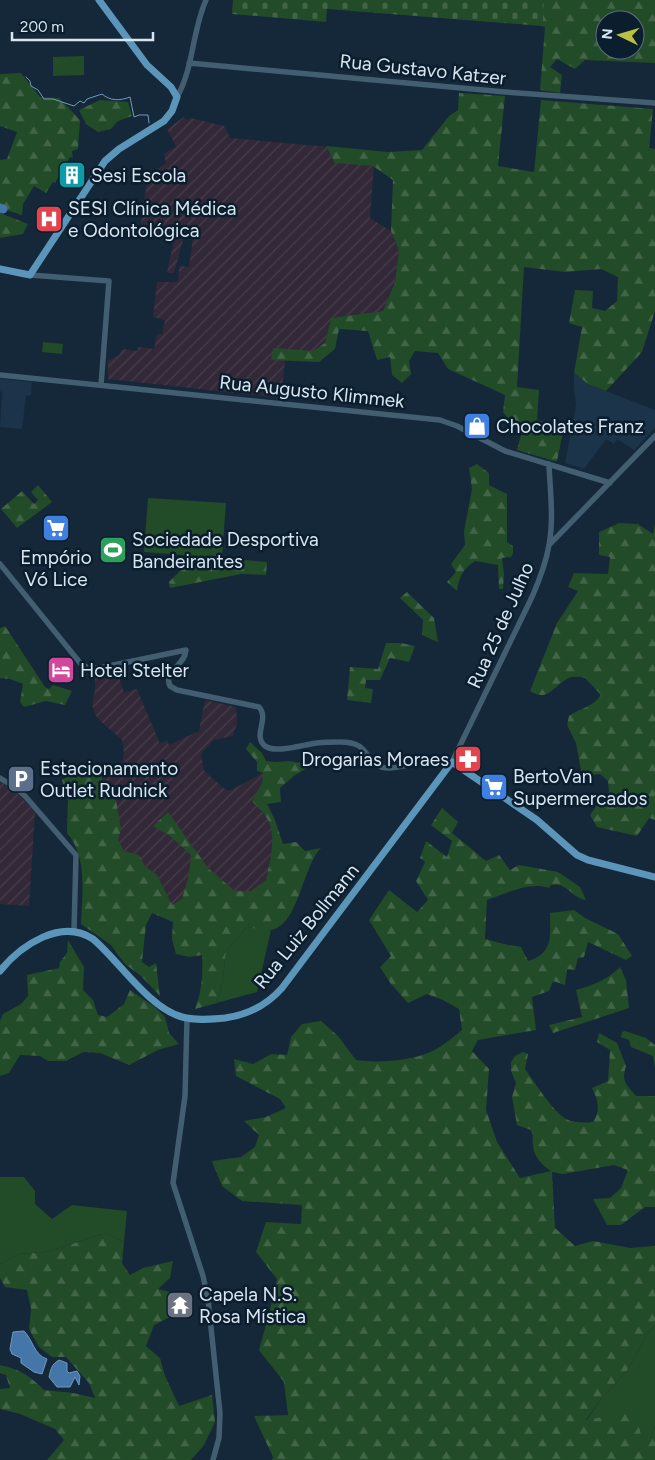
<svg xmlns="http://www.w3.org/2000/svg" width="655" height="1460" viewBox="0 0 655 1460" font-family="Figtree,sans-serif">
<style>
.built{fill:#1b3449}
.industrial{fill:url(#industrial-furrows)}
.green{fill:#224b27}
.forest{fill:url(#forest-firs);fill-rule:evenodd}
.cemetery{fill:url(#cemetery-stones)}
.water{fill:#4576aa;stroke:#7198bf}
.lines{fill:none;stroke-linecap:round;stroke-linejoin:round}
.stream{stroke:#7198bf;stroke-width:1}
.river{stroke:#4576aa;stroke-width:9}
.minor{stroke:#435e70;stroke-width:5.5}
.major{stroke:#5c95ba;stroke-width:7}
.labels{text-anchor:middle;stroke-width:5;stroke-linejoin:round;paint-order:stroke}
.street-label{font-size:19px;fill:#d9e6f1;stroke:#0a1e2e}
.poi-label{font-size:19px;fill:#d9e6f1;stroke:#0a1e2e;text-anchor:start}
</style>
<defs>
<pattern id="industrial-furrows" width="10" height="10" patternUnits="userSpaceOnUse" patternTransform="scale(1.25)"><rect width="10" height="10" fill="#332837"/><path d="M-1 1l2-2M0 10L10 0M9 11l2-2" fill="none" stroke="#463d4b"/></pattern>
<pattern id="forest-firs" width="22" height="20" patternUnits="userSpaceOnUse" patternTransform="scale(1.25)"><rect width="22" height="20" fill="#224b27"/><path d="M5 1l3.5 6h-7zM16 11l3.5 6h-7z" fill="#426547"/></pattern>
<pattern id="cemetery-stones" width="16" height="16" patternUnits="userSpaceOnUse" patternTransform="scale(1.25)"><rect width="16" height="16" fill="#224b27"/><path d="M2 7V4a2 2 0 0 1 4 0v3zM10 15v-3a2 2 0 0 1 4 0v3z" fill="#426547"/></pattern>
</defs>
<rect width="100%" height="100%" fill="#142839"/>
<path class="built" d="M574,373L588,384L655,410V428L634,450L617,439L614,444L606,439L584,469L565,463L576,405L574,389Z
M0,379L32,382L31,395L26,396L22,429L0,427L2,392L0,391Z"/>
<path class="industrial" d="M184,117L187,120L191,118L224,126L230,138L375,151L370,218L391,231L399,251L395,282L383,311L331,318L325,343L313,351L271,360H285L281,398L108,379V361L119,355L122,349L137,351L139,347L154,349L157,334H162L165,320L153,317L157,282H178L179,266L189,267L194,230L186,229L174,273H167L173,244L159,234L139,237L148,175L166,163L164,154L176,146L167,129Z
M117,669L124,693L137,689L160,744L167,740L169,745L199,731L205,700L236,707L237,723L233,736L213,740L201,754L204,771L226,790H231L263,773L272,785L257,806L269,821L292,861L270,926L166,915L81,865L79,852L73,840L67,833L68,800L62,780L71,774L105,771L118,767L123,760L124,752L122,740L97,718L92,705L95,690V674Z
M0,781L20,796L35,812L29,906L0,904Z"/>
<path class="green" d="M84,56V75L53,76V57Z
M43,342L63,344L62,354L42,352Z
M148,498L226,503L222,558L144,552Z
M247,927L271,930L257,992L217,1003L223,979L226,951Z
M0,1177H24L35,1191V1204L52,1219L72,1205L127,1211L124,1242L106,1233L46,1252L19,1254L0,1264Z
M655,1325V1427L645,1452L586,1421L601,1399L627,1371L646,1336Z"/>
<path class="forest" d="M544,0H655V63L585,60L575,69L557,59L550,67L562,75L560,93L540,90L545,27L542,26ZM605,20H635V50H605Z
M21,73L40,97L59,98L80,120L78,149L72,151L73,158L70,157L55,183L53,182L46,193L34,186L23,204L22,215L0,208V160L7,159L17,132L0,126V74Z
M459,93L505,96L498,166L534,172L541,100L653,109L649,148L655,149V311L642,352L606,391L588,384L574,373L582,327L569,323L575,290L593,291L592,308L605,311L617,301L618,277L601,269L565,272L524,267L517,387L539,390L537,420L564,427L557,461H554L517,450L521,435L503,412L505,395L448,369L438,353L415,351L409,361L411,374L402,383L392,375L390,357L377,360L368,331L339,329L335,349L319,362L271,360L273,348L313,351L325,343L331,318L383,311L395,282L399,251L391,231L393,180L373,166L335,163L326,146L388,152L422,150L449,116L458,110Z
M100,100L128,102L132,116L118,121L111,129L98,132L86,124L79,110Z
M0,213L28,224L23,234L0,238Z
M477,464L489,473V485L507,494V542L513,546V553L511,557L502,558L504,574L503,589H499L498,565L475,561C463,569 459,577 457,591L447,582L456,572L451,564L465,545L464,531L472,489L469,468Z
M38,485L52,502L17,528L1,509L22,491L34,504L38,500L31,492Z
M619,523L638,524L653,534L655,524V820L649,818L637,836L597,827L590,815L597,805L605,802L609,792L608,781L600,774L582,776L576,743L567,725L569,716C583,706 589,710 601,695L585,678C580,677 573,676 569,678C554,685 548,703 530,691L557,623L578,591L568,587L574,573L608,574L610,557L599,555V532Z
M195,556L267,562L266,575L241,574L170,588L169,582Z
M407,592L434,618L438,642L422,635L423,620L400,598Z
M5,626L45,687L49,689L53,685L72,691L65,705L46,701L24,707L20,702L23,684L10,679L0,678V628Z
M386,643H401L415,646L409,662L390,658L380,680H366L365,688L373,689L371,703L347,700L350,667L378,669Z
M250,742L262,753L266,761L275,762L289,761L313,765L295,775L280,788L281,802L267,804L275,820L283,844L296,842L305,851L321,848C303,865 298,928 270,930C263,931 254,928 247,927L226,951L223,979L217,1003L195,1009C202,991 203,974 202,955L189,957L176,954L172,939L173,922L152,913L146,925L142,962L149,967L156,963L160,996L141,976L125,964L111,945L81,924C82,894 88,857 67,833L68,800L62,780L71,774L101,776L105,785L116,800L121,829L118,840L124,851L139,855L145,866L157,875L172,905L182,899L189,875L191,855L170,836L153,826L168,812L208,868L235,891H251L266,880C270,861 276,841 269,822C266,815 257,807 252,801L262,783L263,773L257,771V762L246,749Z
M442,808L458,822L452,833L486,861L499,855L510,870L519,865L558,872L580,887L586,900C572,898 566,881 551,885L549,888C530,881 505,894 487,900L485,939L508,945L521,947L528,961C554,953 550,936 550,913L574,910L585,918L618,934L632,956L626,960L588,942L584,957L578,958L575,970L567,969L565,985L553,981L549,991L532,997L536,1030L478,1040L472,1051L489,1069L486,1110L497,1142L520,1178L551,1171C543,1166 533,1156 533,1145C532,1138 534,1137 531,1130L517,1125L512,1097L516,1083L511,1071V1062L515,1056L523,1052L528,1054L525,1069C533,1080 554,1113 566,1119C574,1123 584,1123 593,1122C601,1110 598,1100 592,1088L608,1081L610,1050L597,1042L599,1033L617,1043L626,1066C621,1081 626,1084 636,1096H655V1207H645L621,1225H607L593,1199L610,1198L621,1188L628,1170L614,1165L563,1174L552,1172L555,1228L575,1246L593,1241L630,1248L655,1246V1325L646,1336L627,1371L601,1399L586,1420L635,1411L645,1451L655,1427V1460H272L273,1457L254,1416L288,1415L284,1382L259,1350L269,1314L277,1279L256,1252L266,1222L301,1224L302,1205L242,1201L222,1186L212,1161L241,1157L255,1147L259,1135L244,1121L266,1117L286,1108L280,1099L236,1076L234,1059L253,1064L271,1054L287,1055L291,1037L302,1024L321,1021L338,1036L356,1060C373,1063 406,1061 422,1055C437,1051 450,1040 462,1030L459,1009L443,1000L427,994L408,1003L391,984L380,967L391,956L369,920L389,890L417,912L428,900L416,881L425,862L420,858L426,841L447,857L452,841L431,825Z
M68,940L84,967L83,990L93,1000L98,1015L107,1017L124,1004L130,990L156,1008L165,1017L169,1033L179,1044L158,1050L129,1065L100,1053L83,1052L66,1061H48L40,1056L20,1055L9,1073L0,1076V1021L3,1014L21,1004L28,996L27,975L59,968L60,962L67,953Z
M620,967L626,980L629,1008L553,1033L549,1025L582,1017L576,990C591,986 609,979 620,967Z
M625,1031L646,1038L655,1045V1068L653,1056L631,1047L629,1040L621,1037L622,1032Z
M106,1233L124,1242L122,1263L130,1275L143,1268L173,1261L170,1278L158,1289L177,1294L170,1317L154,1325L146,1346L160,1358L165,1376L179,1406L212,1395L215,1422L204,1445L191,1460H47L64,1440L55,1429L20,1414L0,1409V1389L10,1388L6,1375L0,1373V1365C20,1369 30,1376 44,1390L73,1393L95,1398L89,1383L66,1357H52L39,1347L29,1329L31,1309L27,1290L5,1287L0,1278V1264L19,1254L46,1252Z"/>
<path class="cemetery" d="M233,0H544L542,26L327,9L326,22L232,14Z"/>
<path class="water" d="M24,1331C33,1340 34,1355 47,1359L42,1374L34,1372L21,1363V1358L12,1354L10,1349L13,1332Z
M59,1360L67,1363V1371L69,1373L77,1371L80,1376L79,1385L75,1377L70,1387H57L49,1377C51,1369 51,1365 59,1360Z"/>
<g class="lines">
<path class="stream" d="M26,77L30,81L31,86L38,90L44,99H53L74,106L80,101L84,103L87,99L102,94C110,101 120,101 130,97L134,117L139,115H148L149,123"/>
<path class="river" d="M0,208L3,209"/>
<path class="minor" d="M189,63L505,92L655,103
M177,97C194,67 192,31 206,0
M30,275L109,281L101,385
M0,375L440,420L457,426L505,451L610,483
M549,545L655,436
M0,564L81,664L88,668H99L186,650C185,666 163,671 170,686L177,690L259,707C270,719 252,735 265,746C275,754 305,744 317,743C325,742 333,742 340,742C346,742 354,743 359,746C370,754 372,768 388,768C407,768 435,755 452,762L532,597C539,581 546,563 549,545C554,519 550,490 549,464
M0,778L15,787L25,796L76,855L74,931
M187,1018L185,1096L173,1183L203,1276L208,1299L220,1413L219,1438L213,1460"/>
<path class="major" d="M0,269L30,275L105,161L119,149L164,121L172,111L177,97L171,87L147,65L99,0
M0,971C21,945 61,918 93,939C119,961 149,1008 182,1017C196,1021 211,1019 225,1018C247,1015 267,1005 282,988L452,762L537,820L577,855L588,860L655,877"/>
</g>
<defs>
<g id="building-square" transform="scale(1.4375)"><rect x="-9" y="-9" width="18" height="18" rx="4" fill="#0f9aa8" stroke="#0a1e2e"/><path d="M-4-6H4V6H1V3H-1V6H-4ZM-2.5-4.3h1.7v1.8h-1.7ZM.8-4.3h1.7v1.8H.8ZM-2.5-1h1.7V.8h-1.7ZM.8-1h1.7V.8H.8Z" fill="#fff"/></g>
<g id="hospital-square" transform="scale(1.4375)"><rect x="-9" y="-9" width="18" height="18" rx="4" fill="#e0444e" stroke="#0a1e2e"/><path d="M-5-5h3v3.5h4V-5h3V5h-3V1.5h-4V5h-3Z" fill="#fff"/></g>
<g id="shop-square" transform="scale(1.4375)"><rect x="-9" y="-9" width="18" height="18" rx="4" fill="#3f7fe0" stroke="#0a1e2e"/><path d="M-5-2.5h2.3a2.7 3.5 0 0 1 5.4 0H5L5.5 6h-11ZM-1.5-2.5h3a1.5 2.3 0 0 0-3 0Z" fill="#fff"/></g>
<g id="supermarket-square" transform="scale(1.4375)"><rect x="-9" y="-9" width="18" height="18" rx="4" fill="#3f7fe0" stroke="#0a1e2e"/><path d="M-6-5.5h2.5l.6 2H6L4.5 2H-2.5L-4.4-4H-6ZM-1.5 3.2a1.3 1.3 0 1 0 .1 0ZM3 3.2a1.3 1.3 0 1 0 .1 0Z" fill="#fff"/></g>
<g id="stadium-square" transform="scale(1.4375)"><rect x="-9" y="-9" width="18" height="18" rx="4" fill="#2e9e5b" stroke="#0a1e2e"/><path d="M0-5a6.5 5 0 1 0 0 10a6.5 5 0 1 0 0-10ZM-3.5-1.8h7v3.6h-7Z" fill="#fff"/></g>
<g id="hotel-square" transform="scale(1.4375)"><rect x="-9" y="-9" width="18" height="18" rx="4" fill="#d1479c" stroke="#0a1e2e"/><path d="M-6-4.5h1.5V1H6V5H4.5V3h-9V5H-6ZM-4 0a1.8 1.8 0 1 1 3.6 0ZM.5 0V-2.5h3Q6-2.5 6 0Z" fill="#fff"/></g>
<g id="pharmacy-square" transform="scale(1.4375)"><rect x="-9" y="-9" width="18" height="18" rx="4" fill="#e0444e" stroke="#0a1e2e"/><path d="M-2-6h4v4h4v4h-4v4h-4v-4h-4v-4h4Z" fill="#fff"/></g>
<g id="parking-square" transform="scale(1.4375)"><rect x="-9" y="-9" width="18" height="18" rx="4" fill="#5c6f8a" stroke="#0a1e2e"/><path d="M-3.5-5.5H1a3.5 3.5 0 0 1 0 7H-1V5.5H-3.5ZM-1-3.4V-.6H.8a1.4 1.4 0 0 0 0-2.8Z" fill="#fff"/></g>
<g id="temple-square" transform="scale(1.4375)"><rect x="-9" y="-9" width="18" height="18" rx="4" fill="#6b7280" stroke="#0a1e2e"/><path d="M0-6L5-2H3V0L6.5 2.5H4V6H1.5V3h-3V6H-4V2.5H-6.5L-3 0V-2H-5Z" fill="#fff"/></g>
</defs>
<g fill-rule="evenodd">
<use href="#building-square" x="72" y="175"/>
<use href="#hospital-square" x="49" y="219"/>
<use href="#shop-square" x="477" y="426"/>
<use href="#supermarket-square" x="56" y="528"/>
<use href="#stadium-square" x="113" y="550"/>
<use href="#hotel-square" x="61" y="670"/>
<use href="#pharmacy-square" x="468" y="759"/>
<use href="#parking-square" x="21" y="779"/>
<use href="#supermarket-square" x="494" y="787"/>
<use href="#temple-square" x="180" y="1305"/>
</g>
<g class="labels">
<g class="street-label">
<text transform="translate(423 69) rotate(6)" y="7">Rua Gustavo Katzer</text>
<text transform="translate(312 391) rotate(6)" y="7">Rua Augusto Klimmek</text>
<text transform="translate(500 625) rotate(-66)" y="7">Rua 25 de Julho</text>
<text transform="translate(306 926) rotate(-51)" y="7">Rua Luiz Bollmann</text>
</g>
<g class="poi-label">
<text x="91" y="182">Sesi Escola</text>
<text x="68" y="215">SESI Clínica Médica<tspan x="68" dy="22">e Odontológica</tspan></text>
<text x="496" y="433">Chocolates Franz</text>
<text x="132" y="546">Sociedade Desportiva<tspan x="132" dy="22">Bandeirantes</tspan></text>
<text x="56" y="564" text-anchor="middle">Empório<tspan x="56" dy="22">Vó Lice</tspan></text>
<text x="80" y="677">Hotel Stelter</text>
<text x="449" y="766" text-anchor="end">Drogarias Moraes</text>
<text x="40" y="775">Estacionamento<tspan x="40" dy="22">Outlet Rudnick</tspan></text>
<text x="513" y="783">BertoVan<tspan x="513" dy="22">Supermercados</tspan></text>
<text x="199" y="1301">Capela N.S.<tspan x="199" dy="22">Rosa Mística</tspan></text>
</g>
</g>
<g transform="translate(620 35) rotate(275)"><circle r="24" fill="#0a1e2e" stroke="#5d6e7c"/>
<path d="M0-4L9 19L0 12L-9 19Z" fill="#bcbf43"/>
<text y="-8" font-size="14" font-weight="bold" text-anchor="middle" fill="#d9e6f1">N</text>
</g>
<path d="M12 32v8h141v-8" fill="none" stroke="#d9e6f1" stroke-width="2.5"/>
<text x="20" y="32" font-size="15" fill="#d9e6f1" stroke="#0a1e2e" stroke-width="4" paint-order="stroke">200 m</text>
</svg>
